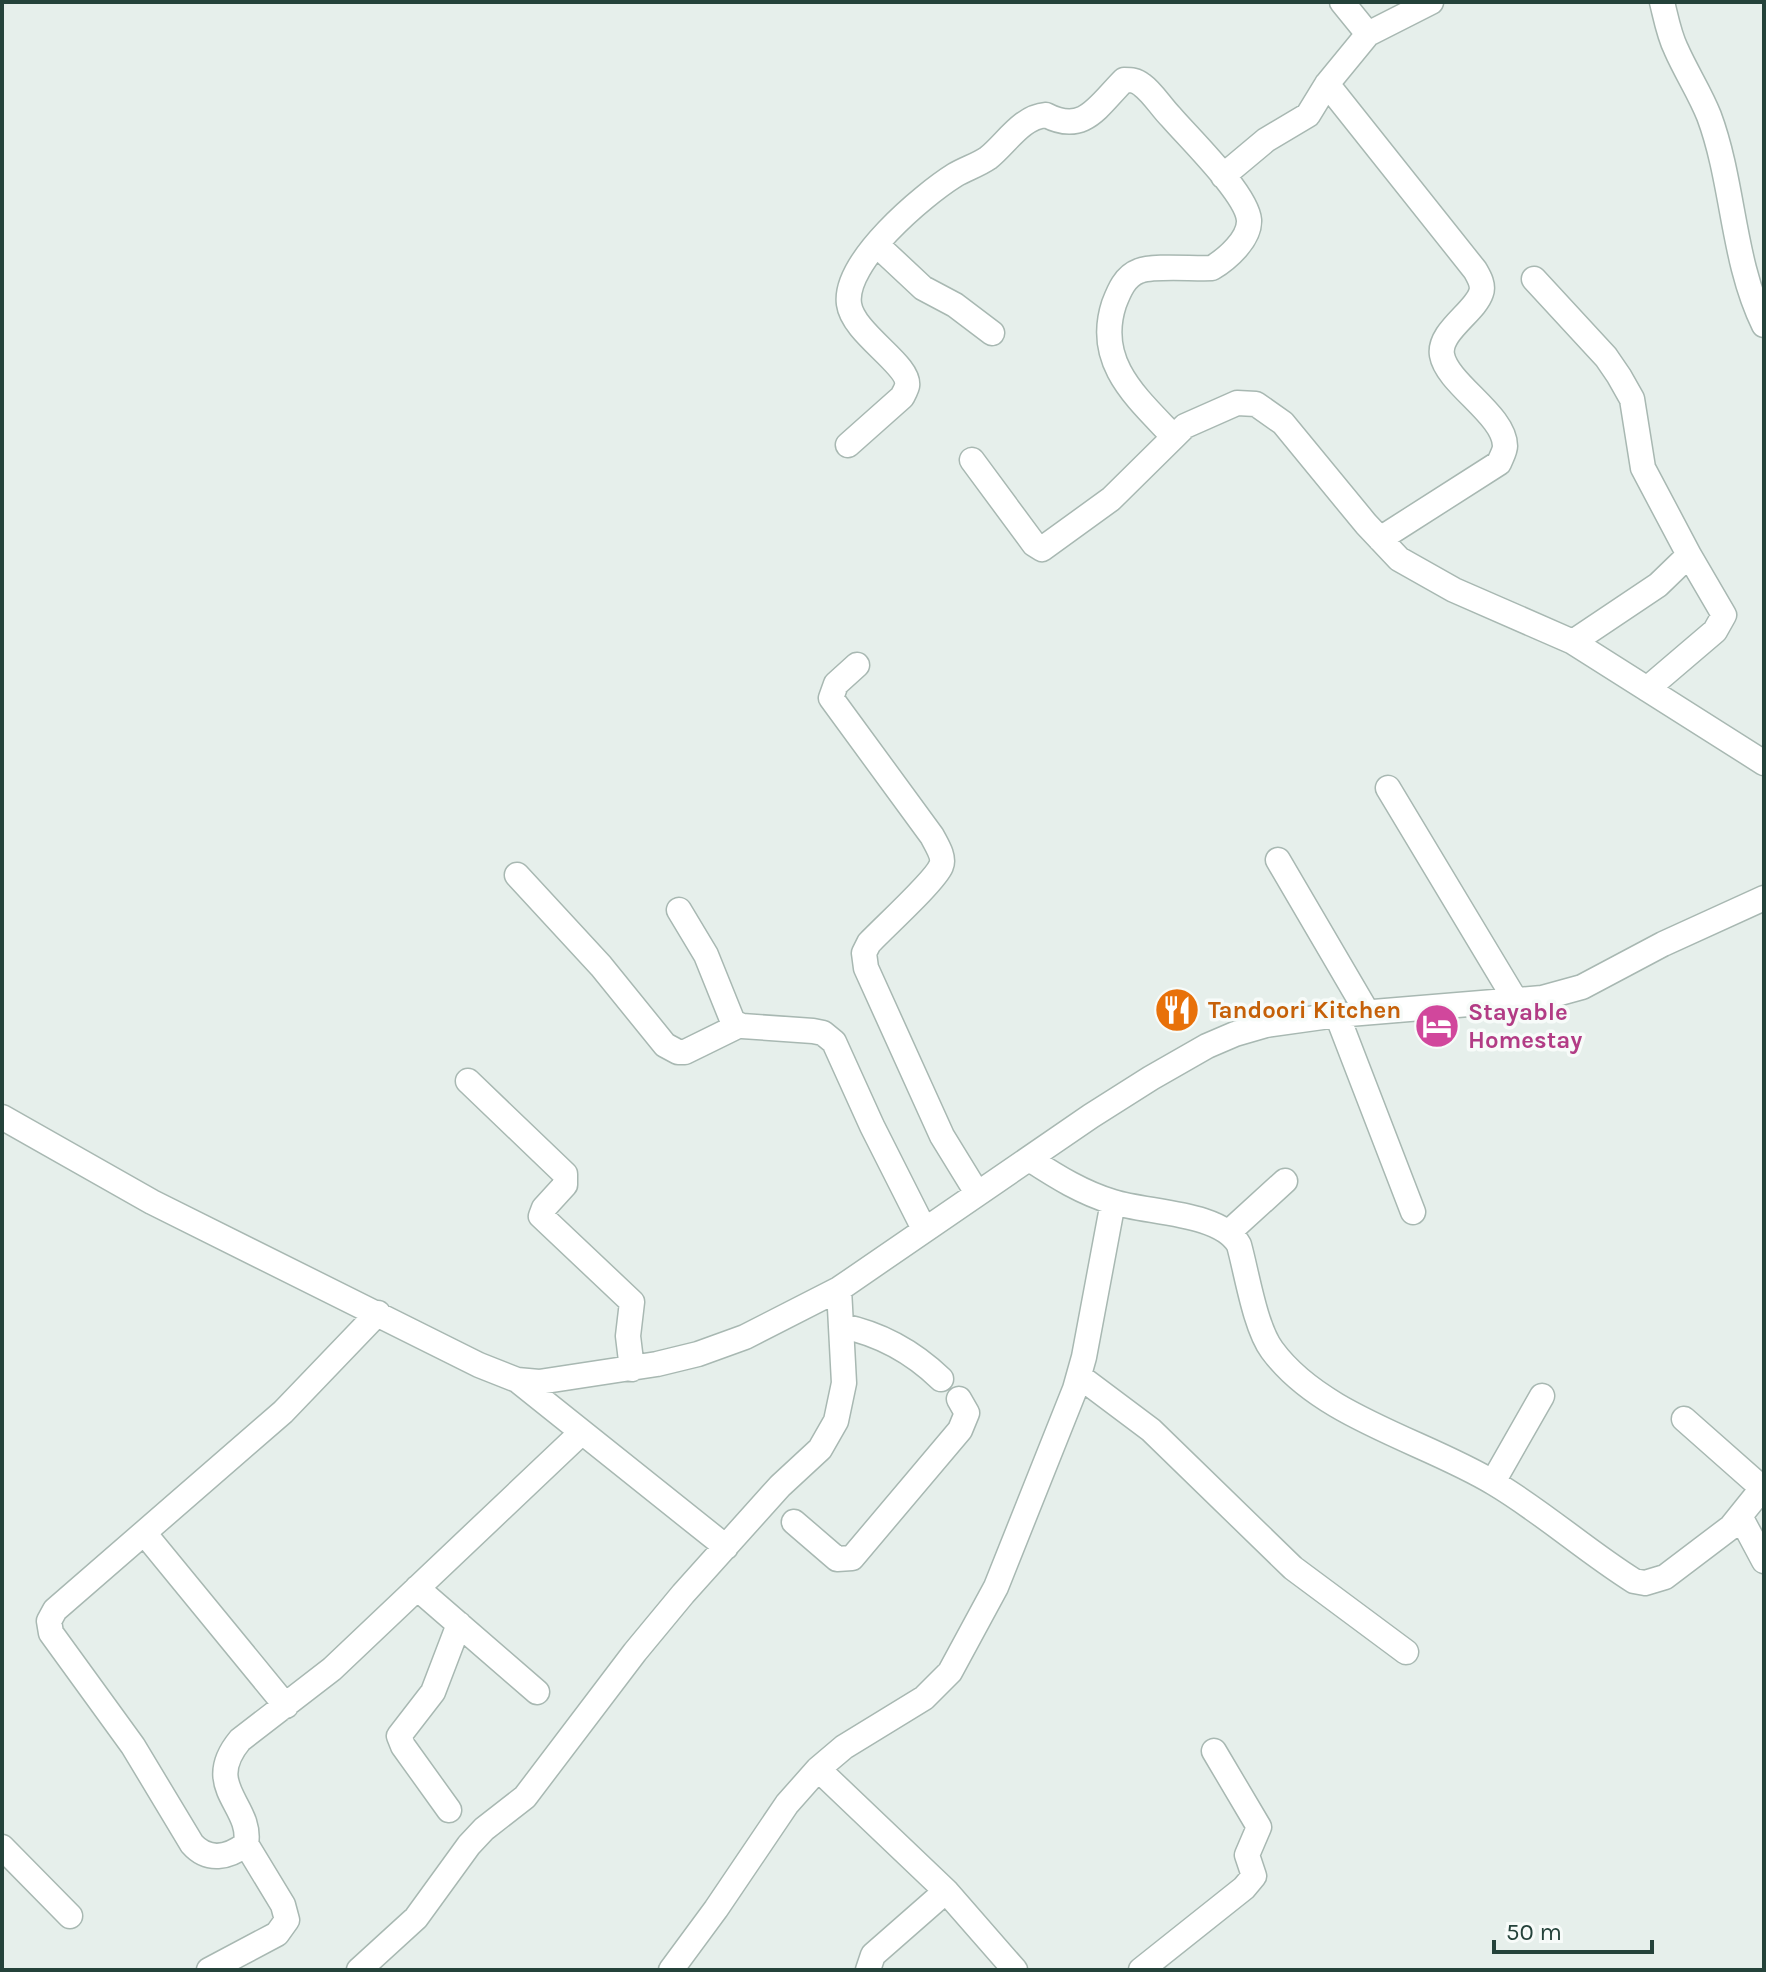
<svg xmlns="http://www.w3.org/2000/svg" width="1766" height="1972" viewBox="0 0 1766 1972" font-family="Karla,sans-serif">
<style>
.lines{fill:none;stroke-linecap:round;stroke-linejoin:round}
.minor-casing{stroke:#a8b8b2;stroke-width:27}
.minor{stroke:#fff;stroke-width:24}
.labels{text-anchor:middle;stroke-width:7;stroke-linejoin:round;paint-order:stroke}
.food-label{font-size:24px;font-weight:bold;fill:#c56008;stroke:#f7fbf9;text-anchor:start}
.hotel-label{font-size:24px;font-weight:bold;fill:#b23c85;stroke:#f7fbf9;text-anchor:start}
</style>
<rect width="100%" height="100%" fill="#e6efeb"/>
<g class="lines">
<g class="minor-casing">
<path id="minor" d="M1662,2C1666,18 1669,35 1676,49C1686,72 1700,93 1709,116C1734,183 1732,260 1764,325
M1368,34L1431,2
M1327,84L1475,270C1479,277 1484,285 1481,293C1475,312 1438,332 1442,355C1447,384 1505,415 1505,446C1505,451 1501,458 1499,463L1380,539
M1223,176L1266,140L1308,115L1327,84L1368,34L1342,2
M877,245L923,288L955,305L992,333
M1534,279L1606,357L1619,376L1632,399L1643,468L1689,555L1658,585L1573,642
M848,445L902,397C903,395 907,388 907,386C911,365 853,334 849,304C843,262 923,195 955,175C965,169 978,165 988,158C1006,144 1021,117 1046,115C1084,135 1098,106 1124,80C1131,80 1136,80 1142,85C1153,93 1161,107 1171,117C1189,138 1247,194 1249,220C1250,239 1227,259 1212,268C1193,269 1154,265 1139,271C1125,276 1119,291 1114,304C1095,362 1136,397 1172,435
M972,460L1034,544L1042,549L1111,499L1185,426L1237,403L1256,404L1283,423L1366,524L1399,559L1454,590L1573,642L1764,763
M857,665L836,684L831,698L932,836C936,844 945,857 941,866C935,881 883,928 869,943L864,953L866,968L942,1136L977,1193
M1647,689L1715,631L1724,615L1689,555
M1388,788L1516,1001
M1278,860L1367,1012
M517,875L601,966L665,1045L678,1052H685L738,1026
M679,910L706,955L733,1022L742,1026L813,1031L823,1033L834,1042L872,1126L924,1229
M1337,1015L1413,1212
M468,1081L565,1174V1185L544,1208L541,1216L632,1302L628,1336L632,1369
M2,1117L152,1202L479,1365L517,1380L539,1382L657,1364L698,1354L745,1337L839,1289L1091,1116L1151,1078L1207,1046L1235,1034L1266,1025L1337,1015L1542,998L1582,987L1663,944L1764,898
M1031,1160C1057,1177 1083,1193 1113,1202C1147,1213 1221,1212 1239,1245C1247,1274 1255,1327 1272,1350C1321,1417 1425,1441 1494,1483C1543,1512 1586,1551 1634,1581L1645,1583L1665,1577L1731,1527L1764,1486
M1229,1232L1285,1181
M378,1313L283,1412L55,1610L49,1621L51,1633L133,1746L192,1844C208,1862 228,1858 246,1844C253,1805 201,1787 240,1740L332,1669L582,1432
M842,1326C881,1334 912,1351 941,1379
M1079,1376L1151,1430L1293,1568L1406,1652
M517,1380L726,1547
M1684,1419L1762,1488
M1493,1482L1542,1396
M1741,1518L1764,1561
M794,1522L837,1559L852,1558L960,1430L967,1413L959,1399
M145,1534L286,1706
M417,1588L537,1692
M818,1769L946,1891L1015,1970
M449,1810L403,1746L399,1736L433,1692L459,1624
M2,1847L70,1916
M209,1970L277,1934L287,1920L283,1905L246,1844
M359,1970L416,1918L469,1845L484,1829L525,1797L635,1652L683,1594L780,1486L820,1449L836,1421L844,1383L839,1289
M671,1970L716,1909L787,1804L818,1769L844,1747L924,1698L950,1672L996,1587L1075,1389L1084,1357L1113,1202
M868,1970L873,1955L946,1891
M1141,1970L1244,1888L1254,1876L1247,1855L1259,1827L1214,1751"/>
</g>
<use href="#minor" class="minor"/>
</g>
<defs>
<g id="restaurant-disc" transform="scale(2.3)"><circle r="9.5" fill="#e8710a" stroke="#f7fbf9"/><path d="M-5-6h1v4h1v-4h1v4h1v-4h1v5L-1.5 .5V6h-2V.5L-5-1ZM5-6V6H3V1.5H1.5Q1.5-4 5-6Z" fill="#fff"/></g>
<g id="hotel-disc" transform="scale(2.3)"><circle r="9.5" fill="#d1479c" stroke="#f7fbf9"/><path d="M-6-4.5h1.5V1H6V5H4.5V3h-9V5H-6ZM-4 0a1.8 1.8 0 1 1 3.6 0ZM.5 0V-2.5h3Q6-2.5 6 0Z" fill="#fff"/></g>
</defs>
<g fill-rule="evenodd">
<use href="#restaurant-disc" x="1177" y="1010"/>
<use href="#hotel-disc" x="1437" y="1026"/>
</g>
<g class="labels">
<g class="food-label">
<text x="1208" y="1018">Tandoori Kitchen</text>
</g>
<g class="hotel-label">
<text x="1468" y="1020">Stayable<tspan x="1468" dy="28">Homestay</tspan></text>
</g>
</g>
<rect width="1766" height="1972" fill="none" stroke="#24423a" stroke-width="8"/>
<path d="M1494 1940v12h158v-12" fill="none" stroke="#24423a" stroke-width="4"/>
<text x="1506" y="1940" font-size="24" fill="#24423a" stroke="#f7fbf9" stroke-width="6" paint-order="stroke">50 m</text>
</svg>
